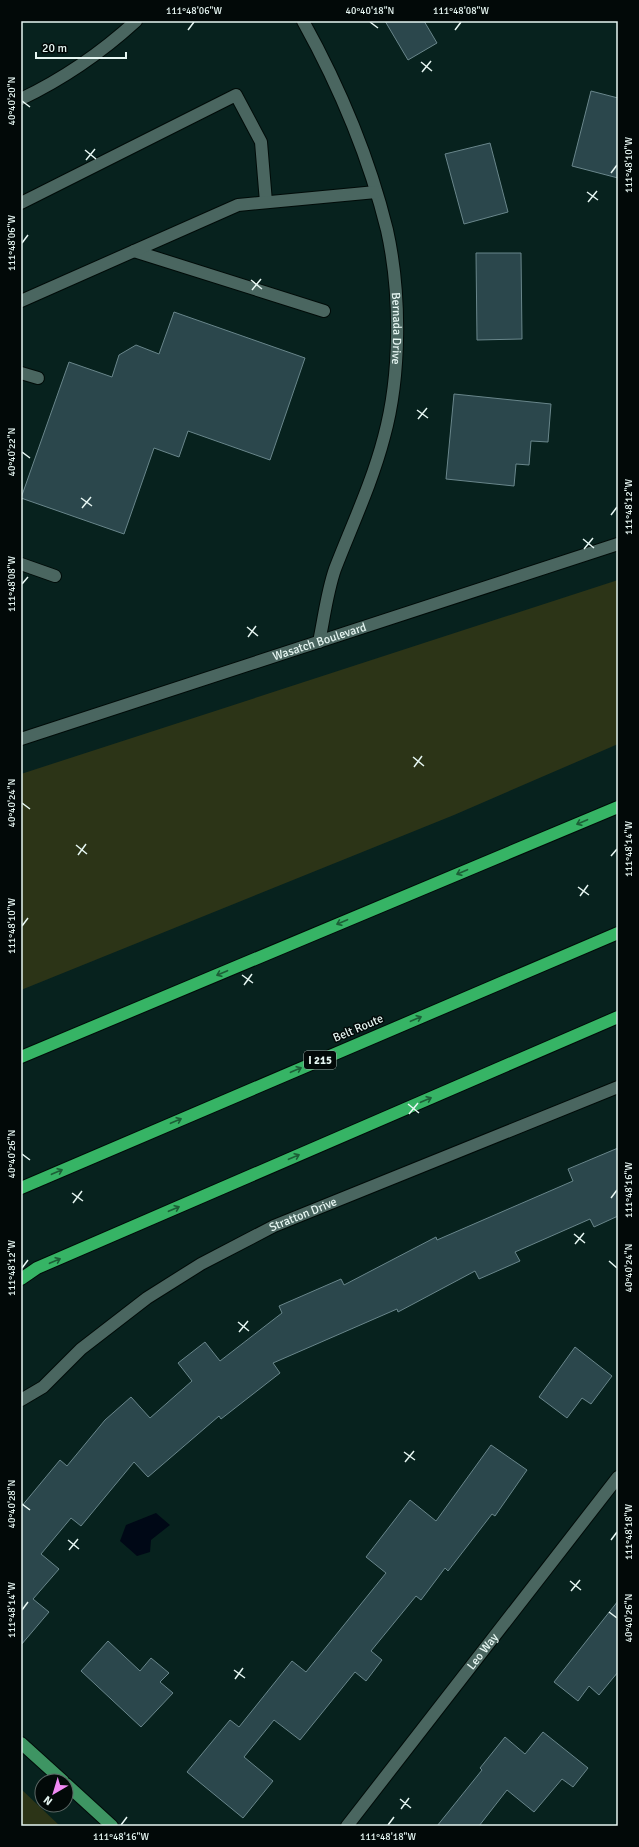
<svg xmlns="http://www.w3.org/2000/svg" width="639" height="1847" viewBox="0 0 639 1847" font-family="Signika,sans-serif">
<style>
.green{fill:#2c3417}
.water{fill:#000816}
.building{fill:#2b474c;stroke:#69868b}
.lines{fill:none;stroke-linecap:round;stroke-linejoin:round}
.minor-casing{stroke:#000b08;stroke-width:14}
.major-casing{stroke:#000b08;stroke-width:14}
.highway-casing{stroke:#000b08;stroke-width:14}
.minor{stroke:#4a6660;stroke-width:12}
.major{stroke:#3e9563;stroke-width:12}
.highway{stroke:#36b465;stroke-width:12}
.oneway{stroke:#1c5e36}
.ticks{fill:none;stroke:#e6f6f2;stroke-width:1.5}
.labels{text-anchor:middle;stroke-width:3;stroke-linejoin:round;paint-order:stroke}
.shield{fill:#020908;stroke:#a2afac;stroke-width:1}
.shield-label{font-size:11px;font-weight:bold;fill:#e6f6f2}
.street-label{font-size:12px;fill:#e6f6f2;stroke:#020908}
.neatline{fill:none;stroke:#e6f6f2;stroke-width:1.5}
.ticks-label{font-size:10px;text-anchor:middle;fill:#e6f6f2}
</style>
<rect width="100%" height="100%" fill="#07221e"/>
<path class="green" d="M618,580V744L454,815L21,990V774Z
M21,1789L60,1826H21Z"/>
<path class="water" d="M156,1513L170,1525L151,1540L150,1552L137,1556L120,1541L126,1525Z"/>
<path class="building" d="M385,21H424L437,43L408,60Z
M591,91L618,98V178L572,166Z
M490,143L508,212L464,224L445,154Z
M476,253H521L522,339L477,340Z
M174,312L305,358L270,460L188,431L179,457L154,448L124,534L21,498L69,362L112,377L119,355L136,345L159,354Z
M454,394L551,404L548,442L531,441L529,465L516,464L514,486L446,479Z
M618,1148V1216L594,1227L590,1219L515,1252L520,1261L479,1279L475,1271L398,1312L397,1309L273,1363L280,1373L221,1419L219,1416L148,1477L134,1462L81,1526L71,1518L41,1554L59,1569L33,1599L49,1612L21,1645V1507L60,1460L67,1466L105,1420L131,1397L150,1418L192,1381L178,1363L205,1342L220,1361L282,1313L279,1306L341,1279L344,1285L436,1237L437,1240L573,1181L568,1169Z
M575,1347L612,1376L591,1404L582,1398L567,1418L539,1397Z
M491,1445L527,1470L495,1516L492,1514L448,1571L445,1568L421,1600L416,1596L371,1651L382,1660L366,1681L355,1672L300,1740L274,1720L244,1757L273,1781L243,1818L187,1772L230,1720L239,1727L292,1661L306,1672L386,1573L366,1557L410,1500L436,1521Z
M618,1601V1672L599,1695L589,1686L578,1701L554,1682Z
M108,1641L140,1671L151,1658L169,1673L160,1682L173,1693L141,1727L81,1671Z
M543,1732L588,1768L573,1787L562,1779L534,1812L507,1790L479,1826H437L482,1770L480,1768L505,1737L525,1754Z"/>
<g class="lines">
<g class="minor-casing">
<g id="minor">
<path id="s1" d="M303,21C339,86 369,157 387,230C401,293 401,375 384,437C372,483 352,525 335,569C327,592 324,618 319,642"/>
<path d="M21,99C63,79 102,52 136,21"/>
<path d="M21,203L236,95L261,142L266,202"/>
<path d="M134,251L324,311"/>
<path d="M21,301L238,205L376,192"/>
<path d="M21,373L38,378"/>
<path d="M21,564L55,576"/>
<path id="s2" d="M21,739L618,544"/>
<path id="s3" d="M21,1400L43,1387L81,1349L147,1298L201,1264L274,1226L618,1087"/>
<path id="s4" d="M347,1826L618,1477"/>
</g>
</g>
<g class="major-casing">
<path id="major" d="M21,1743L63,1781
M66,1784L112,1826"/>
</g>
<g class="highway-casing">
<path id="highway" d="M21,1057L618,807
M21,1188L618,933
M21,1279L37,1268L618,1017"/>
</g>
<use href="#minor" class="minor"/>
<use href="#major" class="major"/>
<use href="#highway" class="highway"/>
</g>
<defs><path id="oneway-shaft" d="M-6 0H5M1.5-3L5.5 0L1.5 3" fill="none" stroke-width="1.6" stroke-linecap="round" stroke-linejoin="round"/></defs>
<g class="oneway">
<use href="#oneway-shaft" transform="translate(582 822) rotate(157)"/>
<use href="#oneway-shaft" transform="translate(462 872) rotate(157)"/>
<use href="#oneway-shaft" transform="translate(342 922) rotate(157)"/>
<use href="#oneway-shaft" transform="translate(222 973) rotate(157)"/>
<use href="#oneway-shaft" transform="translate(416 1019) rotate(-23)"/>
<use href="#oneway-shaft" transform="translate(296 1070) rotate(-23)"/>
<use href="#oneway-shaft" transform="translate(426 1100) rotate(-23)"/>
<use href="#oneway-shaft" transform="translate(176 1121) rotate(-23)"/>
<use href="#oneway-shaft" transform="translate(294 1157) rotate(-23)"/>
<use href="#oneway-shaft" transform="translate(57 1172) rotate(-23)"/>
<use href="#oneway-shaft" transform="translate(174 1209) rotate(-23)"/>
<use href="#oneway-shaft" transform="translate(55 1261) rotate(-23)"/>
</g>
<path class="ticks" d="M370,22L378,28M188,30L194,22M455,30L461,22M421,62L432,71M422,72L431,61M22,101L30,107M85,150L96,159M86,160L95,149M611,173L617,165M587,192L598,200M588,202L597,191M22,243L28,235M251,280L262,289M252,290L261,279M417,410L428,418M418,419L427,408M22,452L30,458M81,498L92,506M82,508L91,497M611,515L617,507M583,539L594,548M584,549L593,538M22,584L28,577M247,627L258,636M248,637L256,626M413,757L424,766M414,767L422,756M22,803L30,809M76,845L87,854M78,855L86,844M611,856L617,849M578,887L589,895M580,896L588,885M22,926L28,918M242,975L253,983M244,985L252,974M408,1104L419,1113M409,1114L418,1103M22,1154L30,1160M72,1193L83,1201M611,1198L617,1190M73,1203L82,1191M574,1234L585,1243M575,1244L584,1233M609,1261L617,1268M22,1268L28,1260M238,1322L249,1331M239,1332L248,1321M404,1452L415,1460M405,1462L414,1451M22,1504L30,1510M68,1540L79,1549M611,1540L617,1532M69,1550L78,1539M570,1581L581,1590M571,1591L580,1580M22,1610L28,1602M609,1612L617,1618M234,1670L245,1678M235,1679L243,1668M400,1799L411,1808M401,1809L409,1798M121,1825L127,1817M388,1825L394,1817"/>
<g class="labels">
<rect class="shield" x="304" y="1051" width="32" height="18" rx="3"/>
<g class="shield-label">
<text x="320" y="1064">I 215</text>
</g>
<g class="street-label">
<text dy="4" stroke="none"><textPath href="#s1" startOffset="325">Bernada Drive</textPath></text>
<text dy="4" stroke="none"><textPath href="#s2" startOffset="314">Wasatch Boulevard</textPath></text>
<text transform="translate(358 1028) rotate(-23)" y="4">Belt Route</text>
<text dy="4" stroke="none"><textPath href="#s3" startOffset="340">Stratton Drive</textPath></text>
<text dy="4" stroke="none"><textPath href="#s4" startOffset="221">Leo Way</textPath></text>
</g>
</g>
<rect width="639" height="1847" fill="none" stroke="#020908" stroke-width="44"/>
<g transform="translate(54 1793) rotate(218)"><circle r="19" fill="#020908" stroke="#5d6866"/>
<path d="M0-3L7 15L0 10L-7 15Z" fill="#f18af4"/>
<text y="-6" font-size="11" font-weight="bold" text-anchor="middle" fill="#e6f6f2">N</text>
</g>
<path d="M36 52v6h90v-6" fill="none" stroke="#e6f6f2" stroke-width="2"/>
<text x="42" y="52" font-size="12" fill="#e6f6f2" stroke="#020908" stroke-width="3" paint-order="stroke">20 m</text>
<rect x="22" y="22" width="595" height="1803" class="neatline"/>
<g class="ticks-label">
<text x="194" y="14">111°48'06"W</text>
<text x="370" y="14">40°40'18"N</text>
<text x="461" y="14">111°48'08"W</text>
<text transform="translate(11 101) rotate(-90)" y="4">40°40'20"N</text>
<text transform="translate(628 165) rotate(-90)" y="4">111°48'10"W</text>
<text transform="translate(11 243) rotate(-90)" y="4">111°48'06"W</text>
<text transform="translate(11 452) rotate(-90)" y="4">40°40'22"N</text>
<text transform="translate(628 507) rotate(-90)" y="4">111°48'12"W</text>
<text transform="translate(11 584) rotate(-90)" y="4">111°48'08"W</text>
<text transform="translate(11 803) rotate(-90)" y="4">40°40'24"N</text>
<text transform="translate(628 849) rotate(-90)" y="4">111°48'14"W</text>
<text transform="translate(11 926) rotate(-90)" y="4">111°48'10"W</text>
<text transform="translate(11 1154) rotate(-90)" y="4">40°40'26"N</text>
<text transform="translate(628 1190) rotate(-90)" y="4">111°48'16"W</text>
<text transform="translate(628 1268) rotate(-90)" y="4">40°40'24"N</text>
<text transform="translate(11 1268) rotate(-90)" y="4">111°48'12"W</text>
<text transform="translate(11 1504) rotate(-90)" y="4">40°40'28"N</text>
<text transform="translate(628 1532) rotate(-90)" y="4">111°48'18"W</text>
<text transform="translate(11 1610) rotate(-90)" y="4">111°48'14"W</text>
<text transform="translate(628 1618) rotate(-90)" y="4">40°40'26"N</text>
<text x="121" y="1840">111°48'16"W</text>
<text x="388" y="1840">111°48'18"W</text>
</g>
</svg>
